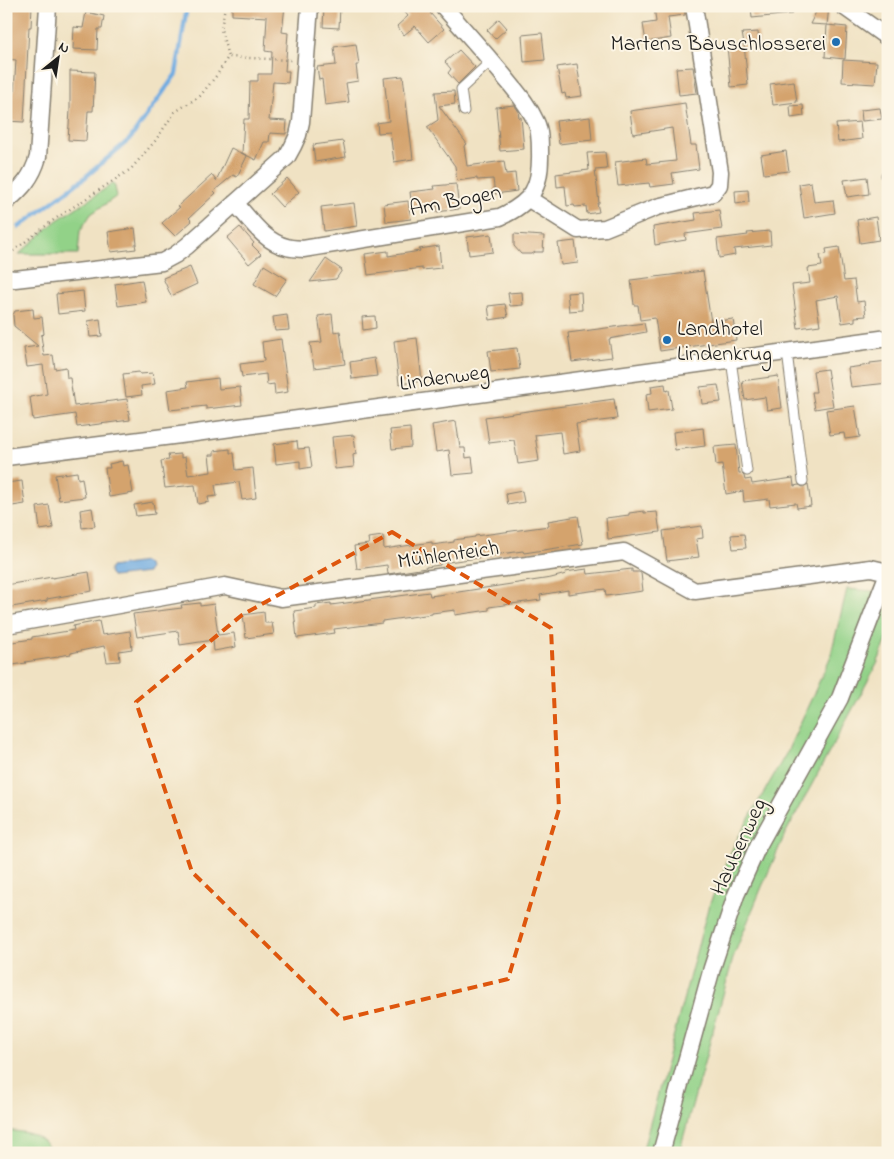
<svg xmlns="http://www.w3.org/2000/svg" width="894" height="1159" viewBox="0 0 894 1159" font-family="'Indie Flower',sans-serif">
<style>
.green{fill:#92d288;stroke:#577752}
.water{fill:#71ace1;stroke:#46647e}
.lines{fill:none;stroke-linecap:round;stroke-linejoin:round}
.stream{stroke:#71ace1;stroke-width:4.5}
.building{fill:#d4a36d}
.lane-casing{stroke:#867f70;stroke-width:11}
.street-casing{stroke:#867f70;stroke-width:19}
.path{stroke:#867f70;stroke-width:2.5;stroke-dasharray:1 4;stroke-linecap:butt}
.lane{stroke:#fff;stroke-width:9}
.street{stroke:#fff;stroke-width:16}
.marked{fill:none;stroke:#de560d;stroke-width:4;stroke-dasharray:10 6;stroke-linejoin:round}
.poi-dot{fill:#1f6fb2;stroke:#fcf5e5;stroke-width:2}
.labels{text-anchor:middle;stroke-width:4;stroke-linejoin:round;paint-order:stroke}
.poi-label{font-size:22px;fill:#1c1c1c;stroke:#fcf5e5;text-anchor:end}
.street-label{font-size:22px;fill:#1c1c1c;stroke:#fcf5e5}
</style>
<rect width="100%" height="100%" fill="#fcf5e5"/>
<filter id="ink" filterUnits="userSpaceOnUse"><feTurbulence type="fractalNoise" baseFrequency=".02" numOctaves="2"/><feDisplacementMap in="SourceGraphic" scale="10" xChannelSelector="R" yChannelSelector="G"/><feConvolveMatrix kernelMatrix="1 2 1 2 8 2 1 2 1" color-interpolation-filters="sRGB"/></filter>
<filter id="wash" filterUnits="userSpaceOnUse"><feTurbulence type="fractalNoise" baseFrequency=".0096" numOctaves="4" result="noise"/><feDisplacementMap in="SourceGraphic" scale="20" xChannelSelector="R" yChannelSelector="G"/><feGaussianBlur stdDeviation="1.12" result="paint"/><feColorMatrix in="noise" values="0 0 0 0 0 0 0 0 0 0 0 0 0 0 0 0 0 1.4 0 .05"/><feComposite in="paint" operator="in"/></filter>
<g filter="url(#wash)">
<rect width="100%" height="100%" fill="#f0e2c3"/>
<path class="green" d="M114,183L117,196L91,214L80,231L78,254H19L56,221Z
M847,589L888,592V637L877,664L785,834L761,889L734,955L679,1153H642L708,908L735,843L787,752L830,658Z
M6,1130C28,1133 40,1132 52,1153H6Z"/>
<path class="water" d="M144,562L148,565L149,569L147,573L113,577L110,574L109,571L111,567Z"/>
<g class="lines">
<path class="stream" d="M19,227L83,179L130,139L176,74L187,6"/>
</g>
<g id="blocks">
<path class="building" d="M10,6H32L31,27H29L24,122L6,121V91L14,92L16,60L7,59Z
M232,6H285L282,32L288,33L285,71H289L288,83L273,82L269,120L287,121L286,134L270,133L269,142H264L256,160L242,153L244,119H249L250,81H258V74H271L272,52L265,51L267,17L232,15Z
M324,6H340L339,28L323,27Z
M400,6H433L434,10L430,13L444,29L429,42L415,26L404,35L397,26L408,16Z
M654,6H684L685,15L668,17L671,38L646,42L643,24L656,22Z
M751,6H791L792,14L752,18Z
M819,6H829L827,25L810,24Z
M86,12L104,16L102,29H98L97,50L73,49L74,27L83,28Z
M499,19L507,28L495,39L487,30Z
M827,25L847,27L845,59L825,57Z
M758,32L759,43L744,44L742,33Z
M542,33L545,60L524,62L522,35Z
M356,44L359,65H356L358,81L346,83L349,102L325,105L322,79L319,80L317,67L336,65L334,47Z
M744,44L748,85L731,87L727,46Z
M459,50L475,67L458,84L448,73L451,69L445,62Z
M843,60L877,62L875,84L842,82Z
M577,64L582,96L566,98L565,93L562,94L557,67Z
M693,67L697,93L679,95L676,68Z
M70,71L95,72L93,111H88L86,141L68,140L70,110Z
M403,76L413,159L394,162L390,132L378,133L377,123L389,121L384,78Z
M794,81L797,102L773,105L770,84Z
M454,91L455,104L439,106L467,144L464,146L467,166L504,161L506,174L515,173L517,191L495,194L493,179L477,180V178L457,181L455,166L427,127L438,120L435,92Z
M685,103L691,145H696L699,169L672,173L674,184L650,187L649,183L618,186L615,162L646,158L647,164L676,161L672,128L633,134L630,111Z
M514,105L518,110L519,118L521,117L524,149L500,151L496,107Z
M803,105L804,116L791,118L790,106Z
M880,108L882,119L862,121L861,110Z
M590,117L592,140L559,144L556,121Z
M860,122L862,139L838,142L836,124Z
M343,141L346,157L315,162L313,145Z
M231,148L247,156L237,177L233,175L214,191L216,193L189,218L192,221L175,236L162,223L180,207L178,206L212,175L216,181Z
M786,151L789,171L764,174L761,155Z
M605,152L607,169L595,170L599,203H597L599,212L587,214L586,206L575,207L574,205L567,206L565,186L557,187L556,174L589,170L587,153Z
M867,177L869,194L847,197L844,180Z
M287,178L299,192L282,207L270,194Z
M811,182L814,202L833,200L835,213L804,218L799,184Z
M456,184L459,209L437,212V205L412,208L410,192L435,189L434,186Z
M748,190L749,202L736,204L735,191Z
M408,201L411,219L386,222L384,204Z
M354,203L357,226L324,231L321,207Z
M719,210L722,229L685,234L686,240L655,245L653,227L696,220L695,213Z
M876,217L879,240L860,243L857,220Z
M240,227L254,243L252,245L261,254L249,264L227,238Z
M135,228L137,244H135L136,249L111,252L108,232Z
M770,231L771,245L734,249L735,255L719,258L717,239L748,235L747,233Z
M491,234L493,252L469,255L467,237Z
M514,234L544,236L543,252H535L532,254H521L514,246Z
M575,241L578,263L561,265L558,243Z
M439,246L441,268L422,270V268L368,275L365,254L388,251V256L420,251L419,249Z
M839,247L844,281L854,280L857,302L864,301L866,316L855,317V321L842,323L838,296L816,300L820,325L798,328L792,285L810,283L808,268L822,266L820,255L827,254L826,249Z
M326,259L342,270L336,279L310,282Z
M264,265L287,279L275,296L254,284Z
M190,267L197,284L171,296L163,278Z
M703,271L711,322L733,319L736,340L660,351L655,318L640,320L638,305H634L631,280Z
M142,280L146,302L118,306L115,284Z
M83,291L85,311L58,314L56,294Z
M522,292L523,305L510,306L508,293Z
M581,292L582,310L569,311L567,293Z
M505,304L508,317L490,320L488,306Z
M33,309L34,318L42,317L44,334L41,335L44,356L53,355L55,369L66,367L67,378H70L74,406L127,399L130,420L77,427L75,414L33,420L30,397L47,394L43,365L27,367L24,348L38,346L14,326L13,315L15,311Z
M332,314L334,332L340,331L345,364L314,368L310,343L322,342L318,316Z
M287,315L289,330L275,331L273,317Z
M375,316L376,328L363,330L362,317Z
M100,319L102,336L90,337L88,321Z
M644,323L646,332L609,339L612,357L572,362L568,333Z
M417,338L422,381L399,384L394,341Z
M281,339L288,392L275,394L274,384L267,385L266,374L242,377L240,364L264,361L262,342Z
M517,348L520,369L491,372L488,351Z
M374,358L377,376L352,379L350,362Z
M888,361V383L851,387L848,368L870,365V363Z
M827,369L833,406L815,409L812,392H816L813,371Z
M139,372L140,374L153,373L155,384L141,386L142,395L126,397L123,374Z
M778,376L782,408L767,410L765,397L745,400L742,381Z
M218,378L219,389L240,387L242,405L206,409V406L170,410L167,390L188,387L187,382Z
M665,384L666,391L669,390L672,409L648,412L646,394L652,393L651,386Z
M718,385L721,402L702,404L700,387Z
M614,399L617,419L576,424L580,451L563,454L560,432L535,435L539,461L518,464L514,440L489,443L485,417Z
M855,406L860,437L845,439L844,433L830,435L826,410Z
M456,421L460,448H465L466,458L472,457L474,473L452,475L449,450L436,452L432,425Z
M410,428L411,447L392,449L390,430Z
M703,428L705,446L675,450L673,432Z
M354,435L356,454L353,455L354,467L335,469L332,437Z
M297,441L298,449L309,448L312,467L300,469V461L276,464L274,444Z
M736,445L739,473H741L744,476L745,480L751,479L752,484L793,478L794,486L799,485L803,487L808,484L811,506L797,508L796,503L770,506L769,499L744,502L743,491L726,494L722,464L716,465L714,447Z
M230,449V453H234L236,470L253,468L256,498L242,500L239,482L215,485L217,496L208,497L209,502L198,504L195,485L165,488L161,461L169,460L168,455L181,454V458L185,457L188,475L211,472L209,455H214V451Z
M122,461L123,466L128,465L133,493L109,497L105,468H110L109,464Z
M77,472L78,479L82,478L85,497L59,500L55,475Z
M22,481L25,504L6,507V483Z
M522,491L524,502L508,505L506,494Z
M153,502L155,514L136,516L134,505Z
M49,505L53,528L40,530L37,507Z
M92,508L95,526L82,528L80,510Z
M644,511V513L657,512L660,532L608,539L606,518L629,515V513Z
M578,516L583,544L524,553L523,551L493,555V556L440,563V565L426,567V568L388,574L387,565L357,569L354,546L369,544L368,538L383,536L384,549L432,542V545L454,542V540L475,537V536L549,526L548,521Z
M702,526L703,538L696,539L699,557L667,561L663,531Z
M744,534L746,548L733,549L731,535Z
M587,569L588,574L632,569V572H639L641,573L643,591L606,596L605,589L568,594V590L540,595L541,600L489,607V610L455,615V610L432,613V614L382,621V623L334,629L335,633L297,638L294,611L316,608V605L331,603V605L429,592L430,596L452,593L551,578L566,574L565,572Z
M89,572L92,591L47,599V601L6,608V585L52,577V578Z
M200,603V606L214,604L218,635L234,633L236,647L214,651L213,640L180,645L178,631L137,637L133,614L182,608L181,605Z
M264,612L265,623H272L274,634L246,638L243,615Z
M99,621L102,635L130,631L132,649L119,651L120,661L107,662L104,646L71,653V654L58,656V657L25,662L26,663L6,666V643L32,639V637L74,630L73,626Z"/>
</g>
</g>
<g filter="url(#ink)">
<use href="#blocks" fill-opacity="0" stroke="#867f70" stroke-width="1"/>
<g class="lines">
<g class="lane-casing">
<path id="lane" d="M464,111L461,89L491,61
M886,175L888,189
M787,352L803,481
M731,360L747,471"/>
</g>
<g class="street-casing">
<path id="street" d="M843,6L888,38
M529,199L578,230L605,228L657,207L713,193L719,185L720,172L694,6
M6,202C22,188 32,178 38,157L48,6
M235,203C250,219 264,242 287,247C292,249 298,248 303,249L500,217C533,202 541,187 540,152C540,142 540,130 536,122C528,104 515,90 503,75C484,52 463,29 443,6
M6,278L15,279L162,262L175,255L187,246L287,157L293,146L298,135L301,122L310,6
M6,457L188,434L888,338
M6,625L225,586L281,598L624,552L695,591L871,568L888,572
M661,1153L712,968L736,895L758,846L840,698L888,573"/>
</g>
<path class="path" d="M225,6L221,29L228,57
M6,258L12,252L55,219L131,169L155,141L175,112L200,96L217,75L228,57L291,60"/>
<use href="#lane" class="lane"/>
<use href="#street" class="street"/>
</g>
</g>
<path class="marked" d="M392,532L551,628L559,809L508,979L342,1019L192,872L136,702L242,615Z"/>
<g class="poi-dot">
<circle cx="836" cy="42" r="5"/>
<circle cx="667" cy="340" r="5"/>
</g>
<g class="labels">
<g class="poi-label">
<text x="826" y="50">Martens Bauschlosserei</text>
<text x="677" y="335" text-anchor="start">Landhotel<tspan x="677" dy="25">Lindenkrug</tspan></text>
</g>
<g class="street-label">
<text transform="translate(455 199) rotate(-11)" y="8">Am Bogen</text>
<text transform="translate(444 376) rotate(-8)" y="8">Lindenweg</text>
<text transform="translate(448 553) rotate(-8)" y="8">Mühlenteich</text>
<text transform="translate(737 846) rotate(-65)" y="8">Haubenweg</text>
</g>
</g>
<rect width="894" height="1159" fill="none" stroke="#fcf5e5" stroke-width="25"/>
<g transform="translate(58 58) rotate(30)" stroke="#fcf5e5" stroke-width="4" paint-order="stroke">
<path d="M0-4L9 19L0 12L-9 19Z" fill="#1c1c1c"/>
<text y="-8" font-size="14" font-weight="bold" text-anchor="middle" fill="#1c1c1c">N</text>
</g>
</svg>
